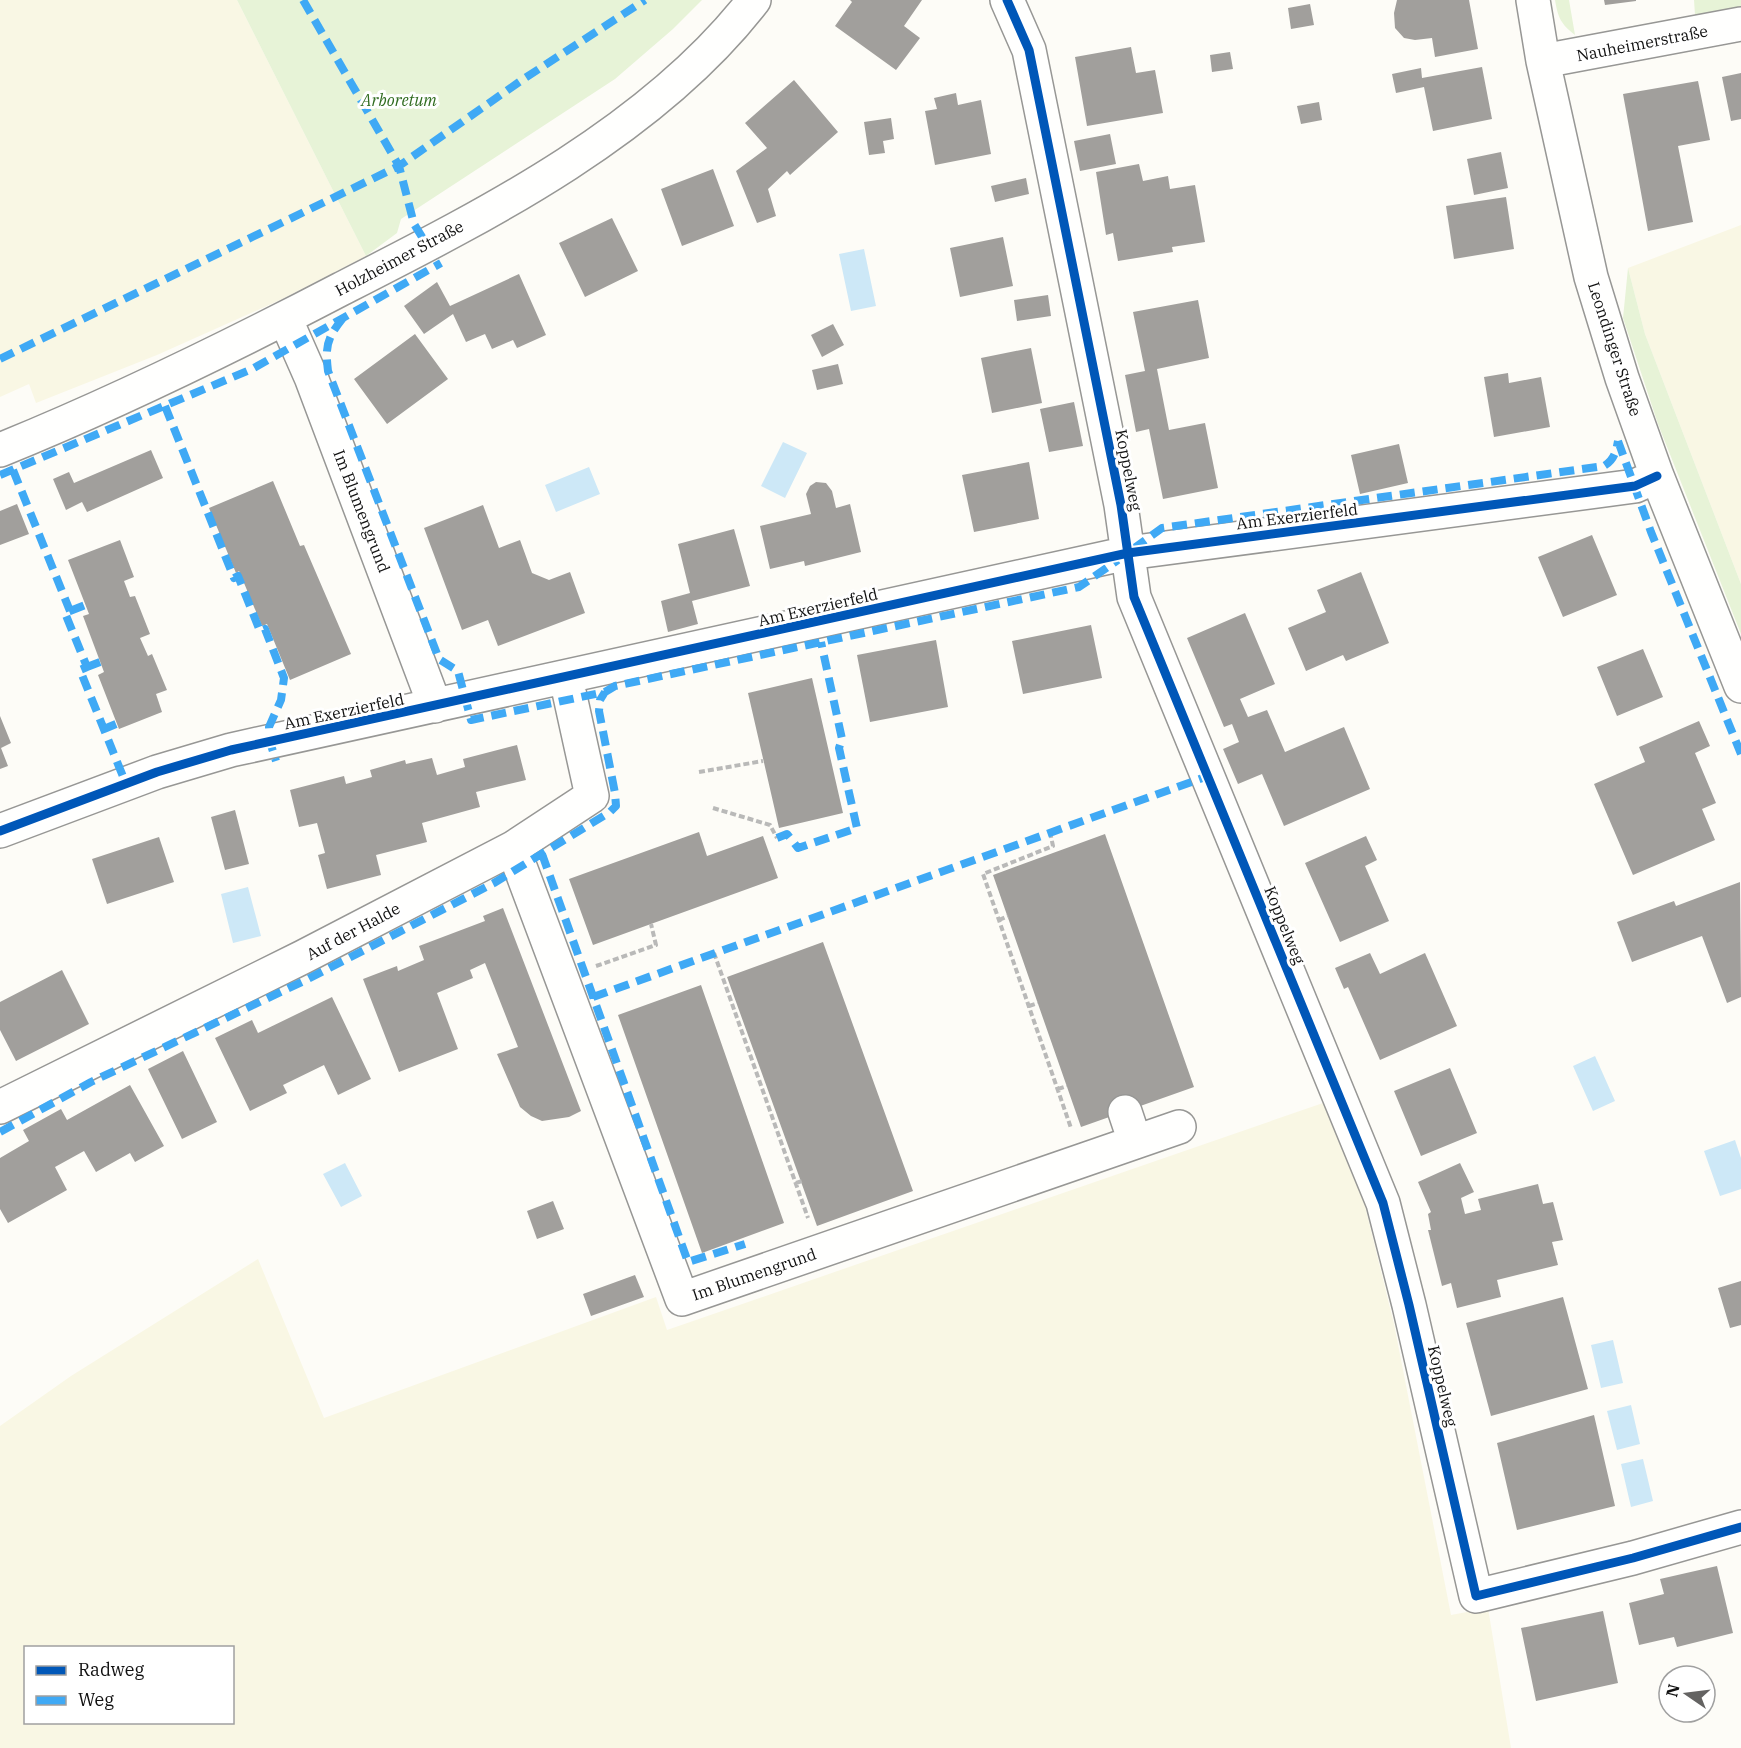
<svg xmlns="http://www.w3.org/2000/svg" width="1741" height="1748" viewBox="0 0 1741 1748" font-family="'IBM Plex Serif',serif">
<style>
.farmland{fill:#f9f7e4;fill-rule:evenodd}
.green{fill:#e7f3d7}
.water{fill:#cde8f7}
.building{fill:#a19f9c}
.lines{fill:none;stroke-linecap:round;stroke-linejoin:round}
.minor-casing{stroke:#979795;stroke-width:36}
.path{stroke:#b9b9b8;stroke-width:4;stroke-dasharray:6 3;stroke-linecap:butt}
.minor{stroke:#fffffe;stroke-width:33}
.quiet{stroke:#3fa9f5;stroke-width:8;stroke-dasharray:15 8;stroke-linecap:butt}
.cycleway-casing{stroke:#fff;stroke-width:13}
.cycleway{stroke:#0057b8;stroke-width:9}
.labels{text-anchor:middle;stroke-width:6;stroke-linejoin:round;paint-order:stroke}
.street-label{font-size:16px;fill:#111;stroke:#fff}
.park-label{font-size:16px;font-style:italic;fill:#2f6b1f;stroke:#fff}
</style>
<rect width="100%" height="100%" fill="#fdfcf7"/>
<path class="farmland" d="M0,0H237L366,256L280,300L157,355L36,403L29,384L0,397Z
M1741,225V584L1645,334L1628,268Z
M1323,1103L1365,1206L1394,1324L1451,1615L1488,1608L1511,1748H0V1426L71,1376L258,1259L324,1418L656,1297L667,1330ZM26,1648H232V1722H26Z"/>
<path class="green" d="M237,0H702L673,29L615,79L401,219L397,233L366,256Z
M1555,0H1569L1575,35C1561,24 1558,18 1555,0Z
M1694,0H1741V7L1695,15Z
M1628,268L1645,334L1741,584V634L1658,424L1623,318Z"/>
<path class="water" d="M864,249L876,306L851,311L839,254Z
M783,442L807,453L785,498L761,486Z
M589,467L600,494L556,512L545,485Z
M248,887L261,936L233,943L221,894Z
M1595,1056L1615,1101L1593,1111L1573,1066Z
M1735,1140L1741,1158V1189L1720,1196L1704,1151Z
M345,1163L362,1196L341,1207L323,1174Z
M1613,1340L1623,1383L1601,1388L1591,1345Z
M1631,1405L1640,1444L1617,1450L1607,1411Z
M1643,1459L1653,1501L1631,1507L1621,1464Z"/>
<path class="building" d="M850,0H922L904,26L920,38L896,70L835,26L852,2Z
M1397,0H1469L1478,49L1435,57L1432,38L1415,40L1404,38L1395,28L1394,13Z
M1604,0H1636V1L1605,5Z
M1310,4L1314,25L1291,29L1288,8Z
M1131,47L1136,73L1155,70L1163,113L1087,126L1075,57Z
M1230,52L1233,69L1212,72L1210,55Z
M1482,67L1492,119L1433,131L1424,87L1396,93L1392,74L1421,68L1422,78Z
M1741,73V119L1731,121L1722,77Z
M794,80L838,132L790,175L787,171L768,189L776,216L757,223L736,171L767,148L745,123Z
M1698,81L1710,140L1678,146L1693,222L1648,231L1623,94Z
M956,93L958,105L981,100L991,154L935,165L925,111L937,109L934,98Z
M1319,102L1322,120L1301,124L1297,106Z
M891,118L894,139L883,141L885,153L869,155L864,122Z
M1110,134L1116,164L1080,171L1074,141Z
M1501,152L1508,188L1474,195L1467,159Z
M1139,164L1143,181L1168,176L1170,189L1195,185L1205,242L1172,247L1173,252L1118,261L1113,233L1106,235L1096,172Z
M713,169L734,226L682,246L661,189Z
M1026,178L1029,194L995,202L991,186Z
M1506,197L1514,249L1454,259L1446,206Z
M612,218L638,271L585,297L559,243Z
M1003,237L1013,286L960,297L950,248Z
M519,274L546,335L517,348L513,340L492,349L485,334L466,342L453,314L424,334L404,306L437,282L450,306Z
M1048,295L1051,316L1017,321L1014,300Z
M1198,300L1209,358L1157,369L1169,430L1205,423L1218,488L1163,499L1149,429L1136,432L1125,375L1145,371L1133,312Z
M833,324L844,345L822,357L811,335Z
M415,334L448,379L387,424L354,379Z
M1031,348L1042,403L992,413L981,358Z
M838,364L843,384L817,390L812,370Z
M1508,373L1509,383L1541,377L1550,427L1494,437L1484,377Z
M1074,402L1083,446L1049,452L1040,409Z
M1399,444L1408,483L1360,494L1351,455Z
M151,450L163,478L87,512L82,502L66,510L53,479L69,472L74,483Z
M1029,462L1039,519L974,532L962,475Z
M273,481L300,546L304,545L351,654L290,680L267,624L262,626L239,571L236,573L209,508Z
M816,482L826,483L832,491L836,508L850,504L861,552L805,566L804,561L770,569L760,526L811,514L806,494L810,486Z
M17,504L29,534L0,545V511Z
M483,505L499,548L520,540L532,573L549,580L570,572L585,613L498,646L488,620L462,630L424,528Z
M734,529L750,586L692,601L698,624L668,632L661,601L690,593L678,544Z
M1592,535L1617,595L1563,617L1538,557Z
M120,540L134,577L124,581L130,597L135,596L150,634L140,638L148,656L152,654L167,690L156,694L162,712L119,729L98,675L104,672L83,616L89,614L68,560Z
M1361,572L1389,643L1346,661L1343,655L1306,671L1288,628L1326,612L1317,590Z
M1245,613L1275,684L1240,699L1248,717L1267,710L1285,752L1344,727L1370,789L1284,826L1262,774L1238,784L1223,749L1239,742L1232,724L1224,727L1187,638Z
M1091,625L1102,678L1023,694L1012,641Z
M936,640L948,707L870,722L857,655Z
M1643,649L1663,697L1617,716L1597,667Z
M812,678L843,813L779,828L748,693Z
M0,716L11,743L1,748L8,766L0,769Z
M1699,721L1710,746L1695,753L1716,803L1702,809L1715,840L1633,875L1594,784L1645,762L1639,747Z
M517,745L526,780L476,792L480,807L422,823L427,842L376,855L381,875L327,889L318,855L325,853L317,823L299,827L290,790L344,776L346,784L372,777L370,770L405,760L406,764L432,758L437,775L465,767L463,759Z
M235,810L249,864L225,870L211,817Z
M699,832L707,856L763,836L778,878L593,945L569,879Z
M1105,834L1194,1087L1081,1127L993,875Z
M1366,836L1377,860L1365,866L1389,921L1340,942L1305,863Z
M159,837L174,882L107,904L92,859Z
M1740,882L1741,997L1727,1003L1702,936L1632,962L1617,922L1674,901L1676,906Z
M503,908L581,1111L569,1117L542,1121L531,1116L520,1107L497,1054L518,1047L485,963L470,970L473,978L437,993L458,1049L399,1072L363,979L397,966L398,971L424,960L419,946L485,921L483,916Z
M823,942L913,1191L817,1226L727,977Z
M1370,953L1380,974L1425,953L1457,1026L1380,1060L1348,987L1344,989L1335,968Z
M62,970L89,1024L16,1061L0,1030V1002Z
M701,985L784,1223L702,1253L618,1015Z
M332,997L371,1079L338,1095L324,1065L283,1085L287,1093L250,1111L215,1038L252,1020L258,1033Z
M183,1051L217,1122L182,1139L148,1069Z
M1450,1068L1477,1133L1421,1156L1394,1091Z
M130,1085L164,1146L135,1162L130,1153L96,1172L84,1151L55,1167L67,1190L8,1223L0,1209V1158L29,1141L23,1130L61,1109L67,1120Z
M1460,1163L1474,1192L1461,1198L1465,1214L1481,1210L1478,1199L1538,1184L1543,1204L1553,1202L1563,1240L1552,1242L1558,1265L1497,1280L1501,1297L1457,1308L1451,1283L1442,1286L1428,1230H1431L1428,1214L1431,1212L1418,1182Z
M553,1201L564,1229L537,1239L527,1211Z
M635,1275L644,1297L591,1316L583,1294Z
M1741,1281V1325L1730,1328L1718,1288Z
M1563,1297L1588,1389L1491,1416L1466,1323Z
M1594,1415L1615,1506L1517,1530L1497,1443Z
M1717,1566L1733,1633L1677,1647L1674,1637L1639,1645L1629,1603L1664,1594L1660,1579Z
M1603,1611L1618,1683L1536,1701L1521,1628Z"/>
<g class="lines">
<g class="minor-casing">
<path id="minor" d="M1007,0L1029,50L1121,505L1134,597L1383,1203L1409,1305L1476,1596L1633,1558L1741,1527
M1533,0L1543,61L1591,277L1622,378L1657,476L1741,686
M1543,61L1741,24
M285,318L311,377L435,706
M0,450C116,403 230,347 341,289C486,215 653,131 754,0
M0,831L157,772L231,750L1128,553L1635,486L1657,476
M513,848L682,1299L1179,1127
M0,1107L303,957L513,848L592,796L566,678
M1125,1112L1135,1142"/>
</g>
<path class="path" d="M699,772L763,761
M713,808L770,825L777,838
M1050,832L1053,846L983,874L1071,1128
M999,920L1008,916
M714,953L808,1218
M596,966L656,945L651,924
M1029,1006L1038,1003
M1058,1089L1067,1086
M796,1183L802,1181"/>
<use href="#minor" class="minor"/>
<path class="quiet" d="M303,0L399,166L414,224L427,245
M343,318C327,338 325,346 328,371L439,659L458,671L471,720L605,692L615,686L1079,587L1118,560
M0,359L399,166L522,80L645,0
M165,406L234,578L238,576L260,631L265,629L284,678L281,700L269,727L270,742L276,761
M1618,441L1651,532L1741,754
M13,470L70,611L65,613L87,667L80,670L126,784
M0,475L252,369L441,263
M1133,549L1162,528L1604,466C1614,460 1616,452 1618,441
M70,611L85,605
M87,667L100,662
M104,729L116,724
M777,838L787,834L798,848L857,828L839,748L842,739L821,642
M542,854L688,1262L745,1244
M593,997L1208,776
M0,1132L91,1082L308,979L494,883L610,812L616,806L615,793L599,711L600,700L605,692"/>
<g class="cycleway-casing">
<path id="cycleway" d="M1007,0L1029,50L1121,505L1134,597L1383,1203L1409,1305L1476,1596L1633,1558L1741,1527
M0,831L157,772L231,750L1128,553L1635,486L1657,476"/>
</g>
<use href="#cycleway" class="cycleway"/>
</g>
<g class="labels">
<g class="street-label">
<text transform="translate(1642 43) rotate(-11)" y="6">Nauheimerstraße</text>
<text transform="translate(399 258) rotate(-28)" y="6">Holzheimer Straße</text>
<text transform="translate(1615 349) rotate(72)" y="6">Leondinger Straße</text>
<text transform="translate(1129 470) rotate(79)" y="6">Koppelweg</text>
<text transform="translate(362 511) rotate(69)" y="6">Im Blumengrund</text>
<text transform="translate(1297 516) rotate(-7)" y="6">Am Exerzierfeld</text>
<text transform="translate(818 607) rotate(-13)" y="6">Am Exerzierfeld</text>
<text transform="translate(344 711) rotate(-12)" y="6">Am Exerzierfeld</text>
<text transform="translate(1285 925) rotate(68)" y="6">Koppelweg</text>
<text transform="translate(353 931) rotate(-28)" y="6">Auf der Halde</text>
<text transform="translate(754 1274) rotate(-19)" y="6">Im Blumengrund</text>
<text transform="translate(1443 1386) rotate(77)" y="6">Koppelweg</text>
</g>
<g class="park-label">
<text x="399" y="106">Arboretum</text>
</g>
</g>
<rect x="24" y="1646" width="210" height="78" fill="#ffffff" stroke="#a0a0a0" stroke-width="1.5"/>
<rect x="36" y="1666" width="30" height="9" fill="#0057b8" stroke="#a0a0a0" stroke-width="1.5"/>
<text x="78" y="1676" font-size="18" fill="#111111">Radweg</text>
<rect x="36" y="1696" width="30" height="9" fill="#3fa9f5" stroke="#a0a0a0" stroke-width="1.5"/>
<text x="78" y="1706" font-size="18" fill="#111111">Weg</text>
<g transform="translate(1687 1694) rotate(284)"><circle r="28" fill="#ffffff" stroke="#a0a0a0" stroke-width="1.5"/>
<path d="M0-4.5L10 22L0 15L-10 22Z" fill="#646362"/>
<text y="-9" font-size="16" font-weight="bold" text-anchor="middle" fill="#111111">N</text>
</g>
</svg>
